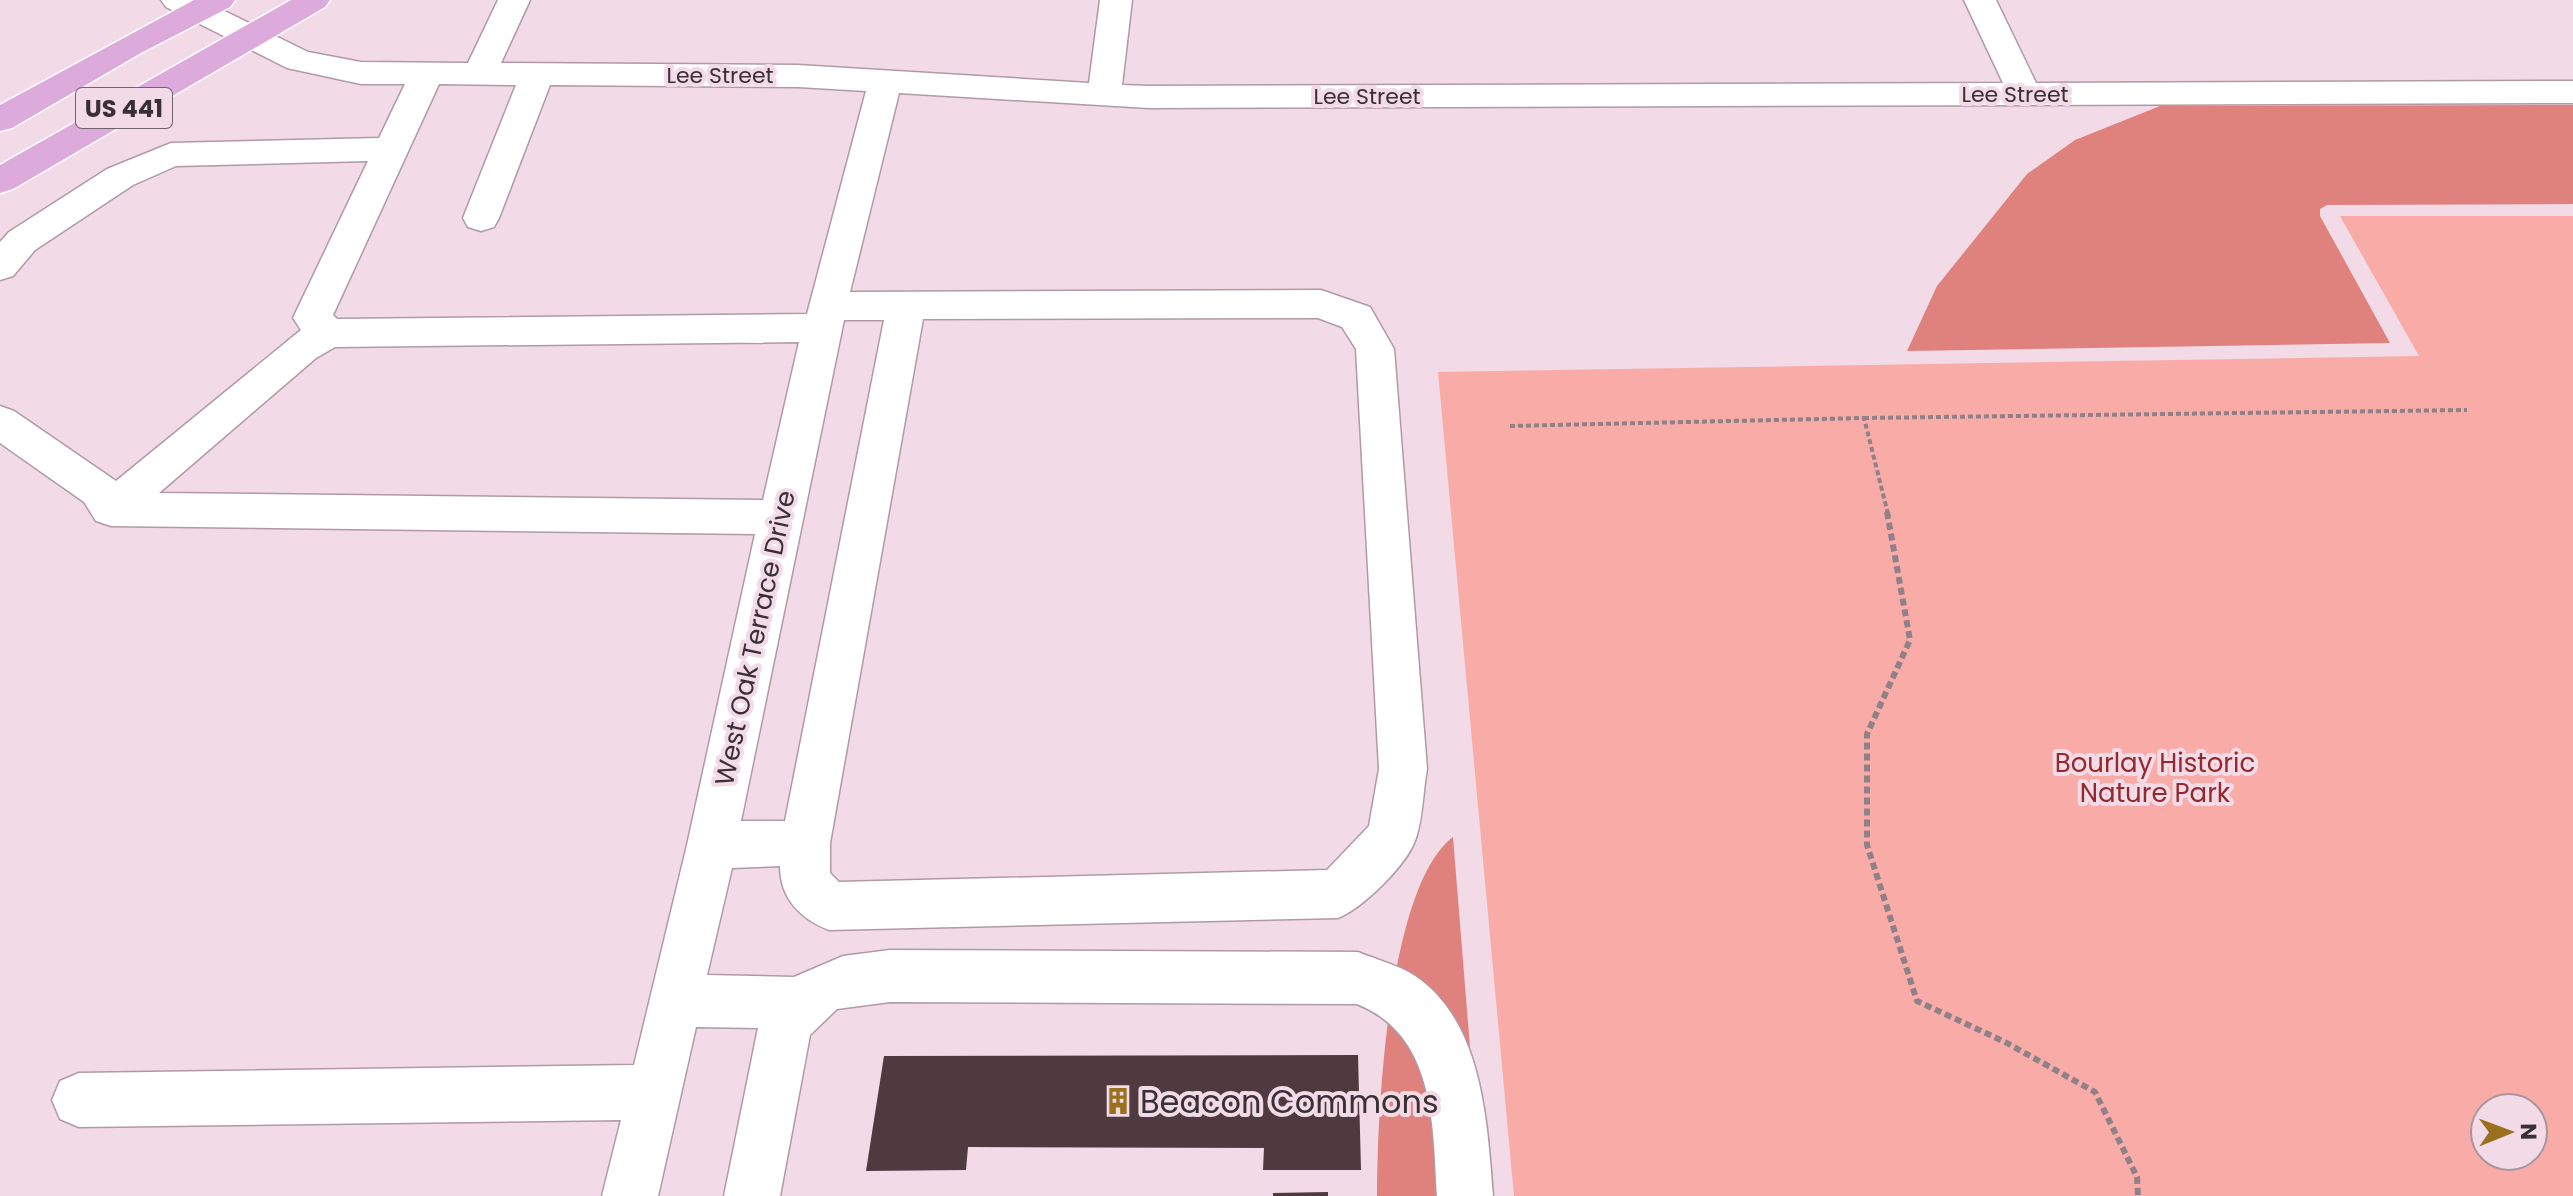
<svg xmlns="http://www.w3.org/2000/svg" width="2573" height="1196" viewBox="0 0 2573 1196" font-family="Poppins,sans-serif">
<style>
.green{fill:#f9aca7;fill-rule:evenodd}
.forest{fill:#df827e}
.building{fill:#4f3a3f}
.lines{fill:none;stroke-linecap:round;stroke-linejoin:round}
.minor-casing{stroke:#b09aa5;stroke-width:3}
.major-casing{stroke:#fff;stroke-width:3}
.path-far1{stroke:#908088;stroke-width:4;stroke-dasharray:5 3;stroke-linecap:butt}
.path{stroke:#908088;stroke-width:6;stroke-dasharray:7 4;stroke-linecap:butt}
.minor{fill:#fff;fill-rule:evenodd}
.major{fill:#ddabdb;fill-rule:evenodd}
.labels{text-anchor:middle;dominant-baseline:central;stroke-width:8;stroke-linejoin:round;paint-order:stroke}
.far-street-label{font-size:22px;fill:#393035;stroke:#f2dae6}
.shield{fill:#f2dae6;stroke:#70636a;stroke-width:2}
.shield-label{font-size:24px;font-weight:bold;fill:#393035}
.street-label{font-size:26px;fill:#393035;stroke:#f2dae6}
.park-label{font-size:26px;fill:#95282c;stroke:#f2dae6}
.near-poi-label{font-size:32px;fill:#393035;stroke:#f2dae6;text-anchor:start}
</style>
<rect width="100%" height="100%" fill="#f2dae6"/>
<path class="green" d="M 2340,216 L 2573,216 L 2573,1196 L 1514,1196 L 1438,372 L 2419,356 ZM 2485,1108 L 2533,1108 L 2533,1156 L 2485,1156 Z"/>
<g class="forest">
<polygon points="2573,105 2573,204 2327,205 2320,209 2320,216 2390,343 1907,351 1937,286 2027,174 2075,140 2160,106"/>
<path d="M 1453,837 L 1482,1196 L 1377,1196 C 1377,1116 1387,887 1453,837 Z"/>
</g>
<g class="building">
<polygon points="1358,1055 1361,1170 1263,1170 1264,1148 968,1147 966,1170 866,1171 884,1056"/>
<polygon points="1328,1192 1328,1196 1273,1196 1273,1193"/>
</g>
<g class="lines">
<g class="minor-casing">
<path id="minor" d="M 161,0 L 202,0 L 308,52 L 361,62 L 468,63 L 498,0 L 530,0 L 501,63 L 798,65 L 1089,83 L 1100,0 L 1132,0 L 1122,85 L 1149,86 L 2003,83 L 1964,0 L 1996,0 L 2036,83 L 2573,81 L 2573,103 L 1149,108 L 899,93 L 850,292 L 1321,290 L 1370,307 L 1394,349 L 1427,769 C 1423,791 1423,817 1416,838 C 1408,864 1363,908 1338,918 L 829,930 C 800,919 780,898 780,866 L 732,868 L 707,975 L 794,977 L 843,956 L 890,950 L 1358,952 C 1377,960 1399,965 1415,976 C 1483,1022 1487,1122 1493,1196 L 1437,1196 C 1433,1124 1435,1035 1357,1004 L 890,1002 L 837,1009 L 810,1035 L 780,1196 L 724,1196 L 758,1028 L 696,1027 L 658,1196 L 602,1196 L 621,1120 L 79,1127 L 60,1119 L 52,1100 L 60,1081 L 79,1073 L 634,1065 L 687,845 L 755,534 L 111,526 L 96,521 L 84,502 L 0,443 L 0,406 L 14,411 L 116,481 L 301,330 L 293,318 L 368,161 L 176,166 L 133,185 L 35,250 L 13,276 L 0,280 L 0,242 L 9,232 L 107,169 L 171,143 L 379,138 L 405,84 L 361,84 L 287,68 L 166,7 ZM 439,84 L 516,85 L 463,218 L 468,227 L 481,231 L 494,227 L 499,218 L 550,85 L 798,87 L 866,91 L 807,314 L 337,319 L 333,315 ZM 1318,318 L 1342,327 L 1356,349 L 1379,769 L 1369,826 L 1327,870 L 839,882 L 830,873 L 830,843 L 923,319 ZM 844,320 L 884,320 L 785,821 L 741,821 ZM 799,342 L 763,500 L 159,493 L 316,358 L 335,347 Z"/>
</g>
<g class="major-casing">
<g id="major">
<polygon points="194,0 235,0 230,7 141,53 12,128 0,131 0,105"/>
<polygon points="291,0 330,0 325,7 13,189 0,193 0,165"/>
</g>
</g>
<g class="path-far1">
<polyline points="1864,418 2467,410"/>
<polyline points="1510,426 1864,418 1888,514"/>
</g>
<polyline class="path" points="1887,512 1910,640 1867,734 1867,845 1917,1001 2005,1042 2095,1092 2137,1177 2138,1196"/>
<use href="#minor" class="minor"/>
<use href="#major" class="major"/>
</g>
<defs>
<g id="building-bare" transform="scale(2.16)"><path d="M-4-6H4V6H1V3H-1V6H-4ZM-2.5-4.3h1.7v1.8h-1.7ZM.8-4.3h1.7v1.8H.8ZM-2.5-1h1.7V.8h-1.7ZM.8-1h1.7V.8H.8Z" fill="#9a6f1d" stroke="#f2dae6" stroke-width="2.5" paint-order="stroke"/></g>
</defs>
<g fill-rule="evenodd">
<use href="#building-bare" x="1118" y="1101"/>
</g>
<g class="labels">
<g class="far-street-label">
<text x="720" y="75">Lee Street</text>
<text x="2015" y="94">Lee Street</text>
<text x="1367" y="96">Lee Street</text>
</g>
<rect class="shield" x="76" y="88" width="96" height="40" rx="6"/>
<g class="shield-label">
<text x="124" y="108">US 441</text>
</g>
<g class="street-label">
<text transform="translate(755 638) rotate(-78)">West Oak Terrace Drive</text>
</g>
<g class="park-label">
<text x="2155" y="763">Bourlay Historic<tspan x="2155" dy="30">Nature Park</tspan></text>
</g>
<g class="near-poi-label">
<text x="1140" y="1101">Beacon Commons</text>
</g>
</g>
<g transform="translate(2509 1132) rotate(89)"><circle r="38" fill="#f2dae6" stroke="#a8969f" stroke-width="2"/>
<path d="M0-6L14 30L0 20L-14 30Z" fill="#9a6f1d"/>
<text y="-12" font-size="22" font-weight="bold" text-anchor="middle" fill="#393035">N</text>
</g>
</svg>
